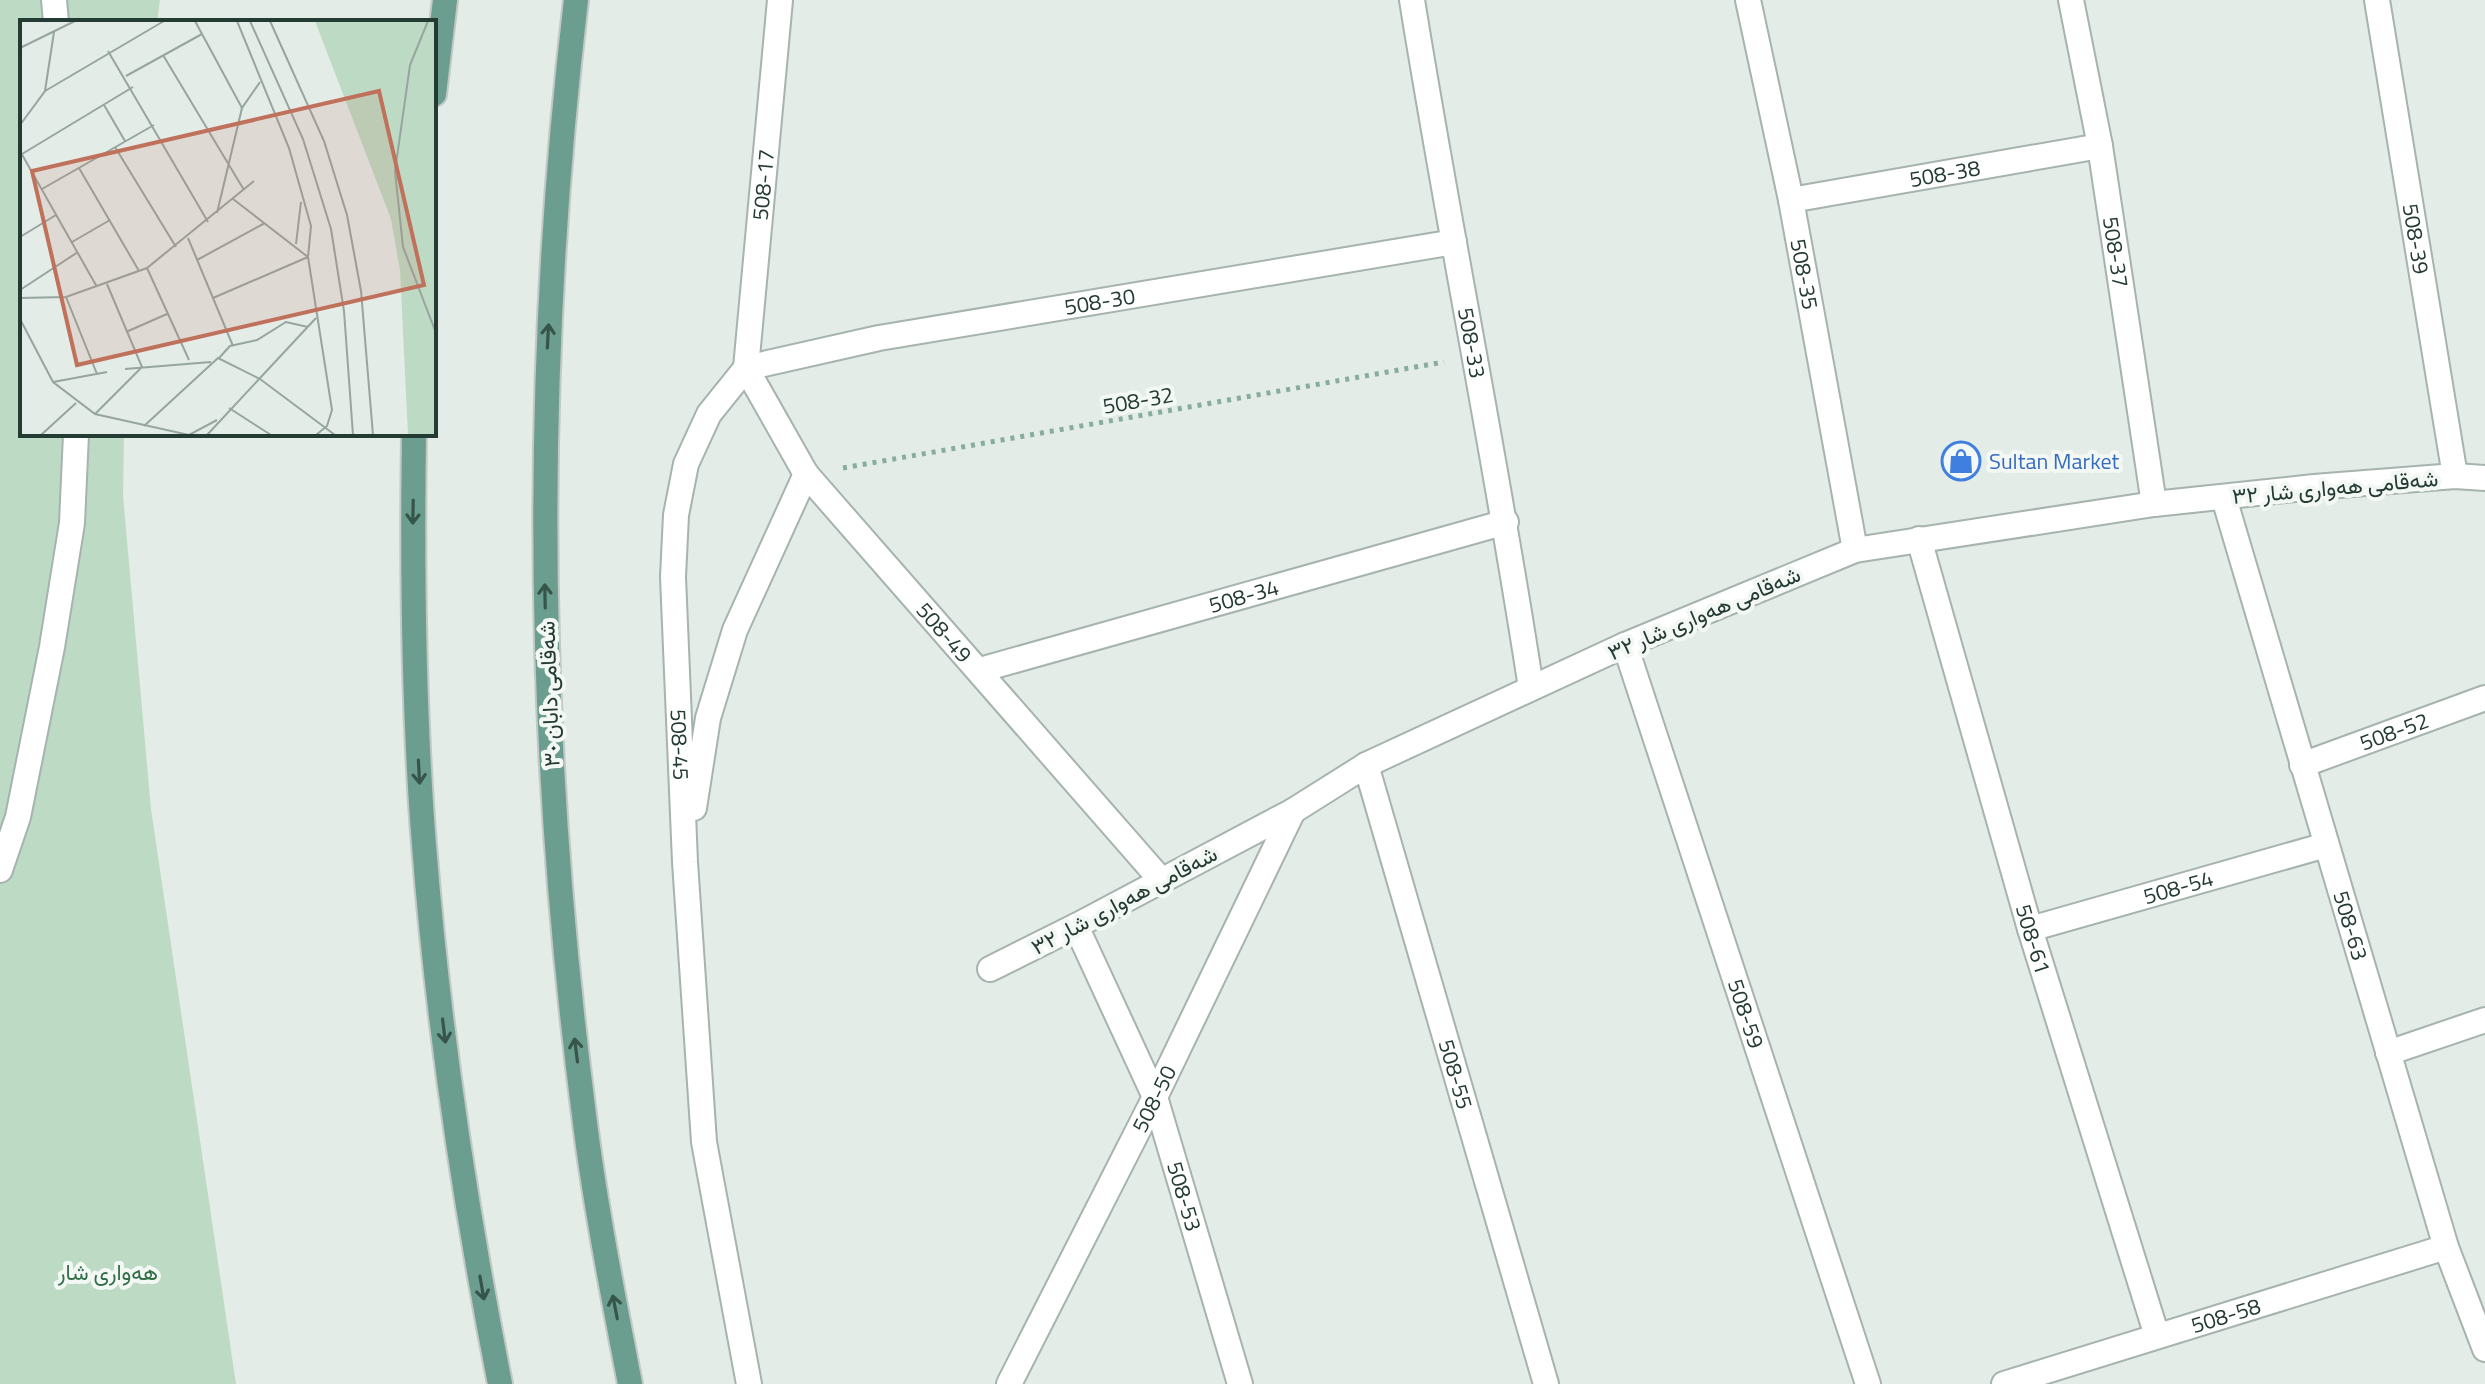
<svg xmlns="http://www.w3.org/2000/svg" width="2485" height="1384" viewBox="0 0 2485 1384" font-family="'Titillium Web',Vazirmatn,sans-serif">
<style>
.green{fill:#bddbc4}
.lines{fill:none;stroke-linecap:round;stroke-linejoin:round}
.minor-casing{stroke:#a6b3ae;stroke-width:28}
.tertiary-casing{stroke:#a6b3ae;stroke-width:28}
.primary-casing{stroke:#c2c8c6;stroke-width:28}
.path{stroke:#86ad9e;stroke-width:5;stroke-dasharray:4 6;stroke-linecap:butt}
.minor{stroke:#fff;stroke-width:24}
.tertiary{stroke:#fff;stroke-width:24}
.primary{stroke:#6b9e8e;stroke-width:24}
.oneway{stroke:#36544a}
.labels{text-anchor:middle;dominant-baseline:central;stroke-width:8;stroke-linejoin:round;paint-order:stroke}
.street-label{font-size:22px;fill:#243b34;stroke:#f3f8f5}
.shop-label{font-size:22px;fill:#366cbe;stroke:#f3f8f5;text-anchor:start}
.park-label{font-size:22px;fill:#316f46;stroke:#f3f8f5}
.inset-road{fill:none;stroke:#97a59f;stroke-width:2}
.view{fill:#c0715c;fill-opacity:0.15;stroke:#c0715c;stroke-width:4}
.inset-edge{fill:none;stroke:#243b34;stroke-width:4}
</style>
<rect width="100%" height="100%" fill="#e3ece7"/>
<polygon class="green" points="0,0 160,0 157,22 22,22 22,434 124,434 123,496 151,809 236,1384 0,1384"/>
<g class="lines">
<g class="minor-casing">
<g id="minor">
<polyline points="54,0 56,22"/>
<path id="s1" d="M 1412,0 C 1449,230 1496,458 1531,688"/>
<path id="s2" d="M 1748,0 L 1791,200 L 1855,550"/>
<path id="s3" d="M 2071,0 L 2100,146 L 2154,504"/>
<path id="s4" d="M 2377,0 L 2455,476"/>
<path id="s5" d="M 1791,200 L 2100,146"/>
<path id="s6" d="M 746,368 L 709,414 L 686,464 L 676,515 L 673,577 L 685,862 L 704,1142 L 749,1384"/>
<path id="s7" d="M 746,368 L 879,338 L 1454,242"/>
<path id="s8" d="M 746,368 L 806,474 L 1162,881"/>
<path id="s9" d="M 746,368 L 780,0"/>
<path id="s10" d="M 2224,498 L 2446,1247 L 2485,1349"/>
<path id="s11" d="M 1919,539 L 2030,929 L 2157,1336"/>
<path id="s12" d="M 1625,645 L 1868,1384"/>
<path id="s13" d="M 980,670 L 1506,522"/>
<path id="s14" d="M 1366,765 L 1546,1384"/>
<path id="s15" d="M 2302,765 L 2485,698"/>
<polyline points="694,808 708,718 735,630 806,474"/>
<polyline points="0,870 18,817 52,647 72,523 76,434"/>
<path id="s16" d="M 1076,926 L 1155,1097 L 1240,1384"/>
<path id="s17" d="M 2030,929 L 2326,845"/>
<polyline points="2388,1053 2485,1020"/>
<path id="s18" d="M 1009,1384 L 1155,1097 L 1293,811"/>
<path id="s19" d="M 2004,1384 L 2446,1247"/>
</g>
</g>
<g class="tertiary-casing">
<polyline id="tertiary" points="990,969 1076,926 1293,811 1366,765 1625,645 1855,550 2154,504 2314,487 2455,476 2485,478"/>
</g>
<g class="primary-casing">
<g id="primary">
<path d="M 576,0 C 532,372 536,744 584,1115 C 595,1205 613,1295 630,1384"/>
<polyline points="434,94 445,0"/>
<path d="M 414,434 C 412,571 413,708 424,845 C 438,1026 465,1206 500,1384"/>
</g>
</g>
<polyline class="path" points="843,468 1444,362"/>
<use href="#minor" class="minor"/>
<use href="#tertiary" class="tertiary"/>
<use href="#primary" class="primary"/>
</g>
<defs><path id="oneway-shaft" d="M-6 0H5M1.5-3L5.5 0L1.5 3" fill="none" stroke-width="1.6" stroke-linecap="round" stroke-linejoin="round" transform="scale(2)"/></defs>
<g class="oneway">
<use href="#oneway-shaft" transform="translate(548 336) rotate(-87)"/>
<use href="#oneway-shaft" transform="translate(413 512) rotate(91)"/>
<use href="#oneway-shaft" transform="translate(545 596) rotate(-91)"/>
<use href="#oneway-shaft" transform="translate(419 772) rotate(87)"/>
<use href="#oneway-shaft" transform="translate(444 1031) rotate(83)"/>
<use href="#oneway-shaft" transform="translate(576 1050) rotate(-97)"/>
<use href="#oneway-shaft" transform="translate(482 1288) rotate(80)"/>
<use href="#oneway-shaft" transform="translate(615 1307) rotate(-101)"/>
</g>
<defs>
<g id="shop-ring" transform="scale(2)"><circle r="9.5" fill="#f3f8f5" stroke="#3f7fe0" stroke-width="1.5"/><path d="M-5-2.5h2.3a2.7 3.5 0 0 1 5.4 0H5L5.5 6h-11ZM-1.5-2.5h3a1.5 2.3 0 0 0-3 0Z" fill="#3f7fe0"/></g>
</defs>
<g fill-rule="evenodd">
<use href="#shop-ring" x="1961" y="461"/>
</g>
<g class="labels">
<g class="street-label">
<text stroke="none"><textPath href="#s5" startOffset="156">508-38</textPath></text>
<text stroke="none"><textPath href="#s9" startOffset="184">508-17</textPath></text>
<text stroke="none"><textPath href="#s4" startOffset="242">508-39</textPath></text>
<text stroke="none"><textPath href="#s3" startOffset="256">508-37</textPath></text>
<text stroke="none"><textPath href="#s2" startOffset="280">508-35</textPath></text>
<text stroke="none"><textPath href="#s7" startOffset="360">508-30</textPath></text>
<text stroke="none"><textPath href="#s1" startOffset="348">508-33</textPath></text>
<text transform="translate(1138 400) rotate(-10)">508-32</text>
<text transform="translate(2335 487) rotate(-5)">شەقامی هەواری شار ٣٢</text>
<text stroke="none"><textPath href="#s13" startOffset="274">508-34</textPath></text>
<text transform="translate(1704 613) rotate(-23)">شەقامی هەواری شار ٣٢</text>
<text stroke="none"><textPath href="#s8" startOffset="332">508-49</textPath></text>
<text transform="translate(549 694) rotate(-92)">شەقامی دابان ٣٠</text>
<text stroke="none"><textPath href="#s15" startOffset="98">508-52</textPath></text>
<text stroke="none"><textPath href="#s6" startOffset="396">508-45</textPath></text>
<text stroke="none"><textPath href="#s17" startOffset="154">508-54</textPath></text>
<text transform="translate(1124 900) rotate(-28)">شەقامی هەواری شار ٣٢</text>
<text stroke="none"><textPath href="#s10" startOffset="446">508-63</textPath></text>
<text stroke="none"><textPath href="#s11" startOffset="416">508-61</textPath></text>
<text stroke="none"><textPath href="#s12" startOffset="388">508-59</textPath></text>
<text stroke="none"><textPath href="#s14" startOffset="322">508-55</textPath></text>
<text stroke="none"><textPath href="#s18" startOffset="320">508-50</textPath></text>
<text stroke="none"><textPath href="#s16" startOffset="292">508-53</textPath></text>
<text stroke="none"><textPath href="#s19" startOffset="232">508-58</textPath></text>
</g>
<g class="shop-label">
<text x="1989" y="461">Sultan Market</text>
</g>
<g class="park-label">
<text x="108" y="1272">هەواری شار</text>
</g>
</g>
<g transform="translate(20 20)">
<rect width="416" height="416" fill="#e3ece7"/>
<path d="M 295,1 L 416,1 L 416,415 L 388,415 L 380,250 L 371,199 Z" fill="#bddbc4"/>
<path class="inset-road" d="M 175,1 L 222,88M 217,1 L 269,128 L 291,206 L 288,237 L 312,390 L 307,406 L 296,415M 230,1 L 283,119 L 311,209 L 324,291 L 333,415M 250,1 L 304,121 L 327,195 L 341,271 L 353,415M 408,1 L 390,45 L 375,151 L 383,227 L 416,313M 0,28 L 55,1M 88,31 L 188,202M 143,35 L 224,170M 106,56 L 182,14M 25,71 L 144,1M 84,85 L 105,121M 0,105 L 25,71 L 34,12M 95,127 L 156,227M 0,131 L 77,267M 2,134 L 113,67M 59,148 L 119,251M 22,169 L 134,105M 213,179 L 288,237M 197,193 L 222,88 L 240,62M 0,217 L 36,195M 168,218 L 213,326M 52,222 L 90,200M 276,224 L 281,182M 177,240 L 245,203M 127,248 L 169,340M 0,270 L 58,232M 46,277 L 77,354M 0,278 L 46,277 L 127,248 L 234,161M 193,278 L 288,237M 0,299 L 33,362 L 75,394 L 169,415 L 197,400M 106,312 L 147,294M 199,338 L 210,326 L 237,320 L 266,302 L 288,307M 105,349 L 191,342M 33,362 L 87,352M 209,388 L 251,415M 75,394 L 122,347 L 87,264M 124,406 L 198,338 L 240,359 L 315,415M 21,415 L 56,383M 187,415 L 296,298"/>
<path class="view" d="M 359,71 L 404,265 L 57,345 L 12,151 Z"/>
<rect width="416" height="416" class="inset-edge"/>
</g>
</svg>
